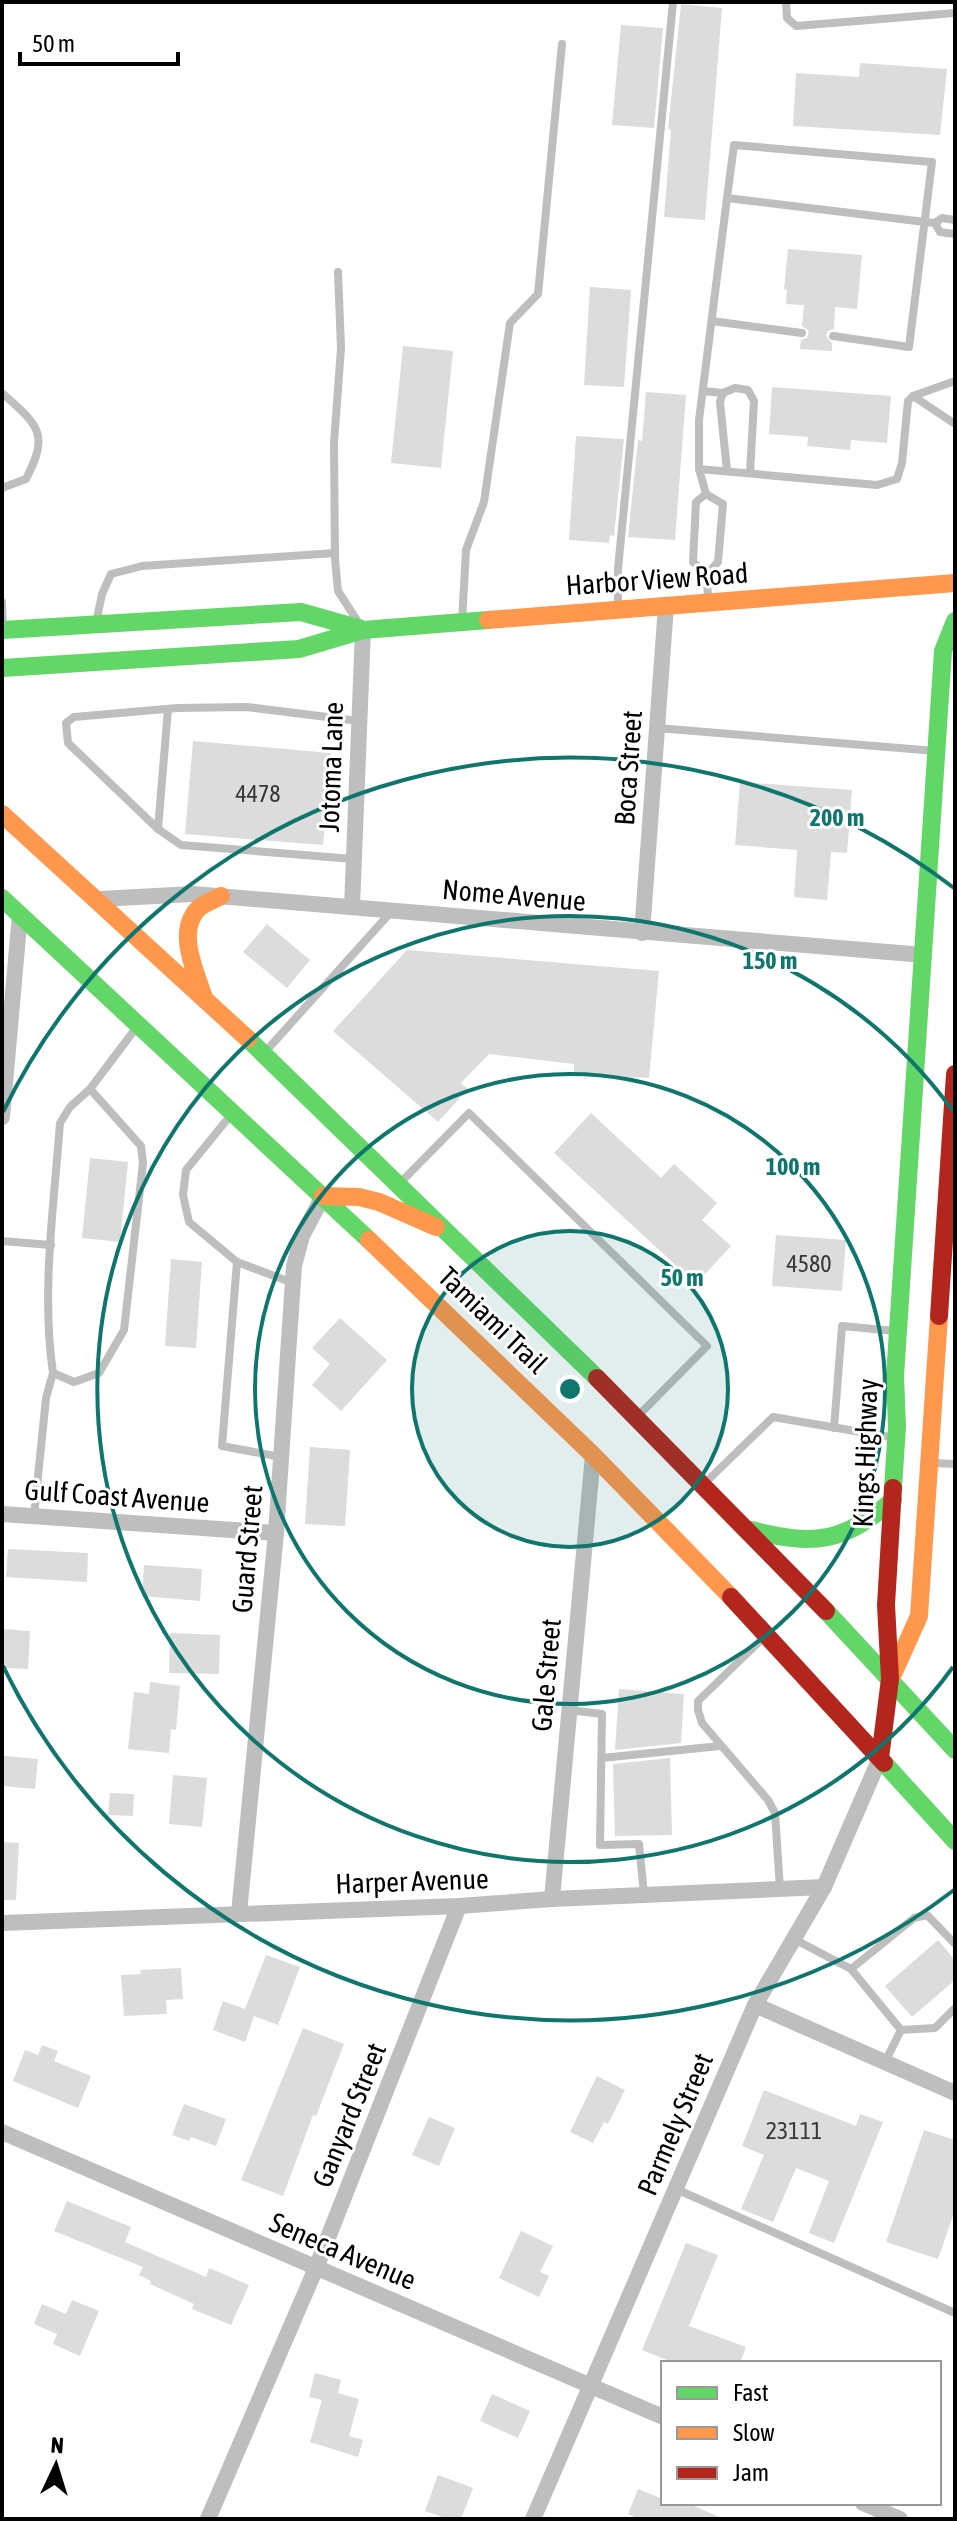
<svg xmlns="http://www.w3.org/2000/svg" width="957" height="2521" viewBox="0 0 957 2521" font-family="'Asap Condensed',sans-serif">
<style>
.building{fill:#dcdcdc}
.lines{fill:none;stroke-linecap:round;stroke-linejoin:round}
.lane{stroke:#bebebe;stroke-width:8}
.street{stroke:#bebebe;stroke-width:16}
.fast{stroke:#63d668;stroke-width:18}
.slow{stroke:#ff974d;stroke-width:18}
.jam{stroke:#b3261e;stroke-width:18}
.ring{fill:none;stroke:#0f766e;stroke-width:4}
.labels{text-anchor:middle;dominant-baseline:central;stroke-width:6;stroke-linejoin:round;paint-order:stroke}
.number-label{font-size:24px;fill:#373737}
.street-label{font-size:28px;fill:#000;stroke:#fff}
.centre{fill:#0f766e;stroke:#fff;stroke-width:4}
.ring-label{font-size:24px;text-anchor:middle;font-weight:bold;fill:#0f766e;stroke:#fff;stroke-width:6;stroke-linejoin:round;paint-order:stroke}
</style>
<rect width="100%" height="100%" fill="#fff"/>
<g class="building">
<polygon points="681,4 722,8 705,220 664,217 671,130 668,129"/>
<polygon points="621,25 663,28 654,128 612,125"/>
<polygon points="860,63 947,69 940,135 793,126 796,73 859,77"/>
<polygon points="788,249 862,255 857,309 835,307 834,329 828,331 826,336 832,343 832,351 800,349 801,340 807,338 809,331 802,326 804,305 786,304 787,290 784,289"/>
<polygon points="590,287 631,290 624,387 584,385"/>
<polygon points="403,346 453,351 441,468 391,463"/>
<polygon points="772,387 891,396 887,443 851,440 850,450 807,446 808,437 769,434"/>
<polygon points="646,392 686,395 675,540 628,537 638,440 642,441"/>
<polygon points="576,436 624,439 614,536 610,535 609,543 569,540"/>
<polygon points="193,741 331,753 323,845 185,834"/>
<polygon points="740,782 852,790 847,853 831,852 827,900 794,897 797,850 735,845"/>
<polygon points="267,924 310,960 287,988 243,952"/>
<polygon points="407,950 659,971 649,1078 574,1075 574,1064 489,1054 461,1083 468,1089 438,1122 333,1031"/>
<polygon points="591,1113 661,1178 674,1164 717,1203 702,1220 731,1246 696,1284 554,1153"/>
<polygon points="90,1158 128,1162 120,1242 82,1238"/>
<polygon points="776,1235 846,1240 842,1291 772,1286"/>
<polygon points="171,1259 202,1262 196,1348 165,1346"/>
<polygon points="340,1318 387,1360 341,1411 312,1385 330,1364 312,1348"/>
<polygon points="310,1447 350,1450 345,1526 305,1524"/>
<polygon points="8,1549 88,1553 87,1582 6,1577"/>
<polygon points="144,1565 202,1569 200,1601 142,1596"/>
<polygon points="2,1629 30,1631 28,1669 2,1668"/>
<polygon points="170,1633 220,1635 219,1674 169,1673"/>
<polygon points="150,1682 180,1686 176,1730 171,1729 169,1753 128,1749 134,1692 149,1694"/>
<polygon points="619,1689 684,1694 681,1743 615,1750"/>
<polygon points="4,1756 38,1759 35,1789 2,1786"/>
<polygon points="670,1758 672,1835 615,1836 613,1764"/>
<polygon points="173,1775 207,1778 202,1827 169,1824"/>
<polygon points="110,1793 134,1794 133,1816 108,1815"/>
<polygon points="2,1842 19,1843 16,1900 2,1900"/>
<polygon points="938,1940 955,1960 955,1980 912,2017 885,1986"/>
<polygon points="266,1955 300,1967 278,2025 254,2016 245,2042 213,2030 223,2001 245,2009"/>
<polygon points="181,1968 183,1999 166,2000 167,2014 124,2016 121,1975 141,1974 140,1970"/>
<polygon points="303,2028 344,2044 316,2116 313,2115 283,2196 241,2180"/>
<polygon points="42,2045 58,2051 54,2061 91,2076 78,2108 13,2081 25,2050 38,2055"/>
<polygon points="597,2076 625,2090 608,2124 604,2122 593,2143 570,2132"/>
<polygon points="764,2090 856,2126 860,2114 883,2122 834,2243 809,2233 829,2181 796,2168 773,2222 741,2209 764,2155 742,2146"/>
<polygon points="184,2104 226,2119 216,2146 191,2137 189,2141 172,2135"/>
<polygon points="429,2117 455,2128 439,2166 412,2155"/>
<polygon points="924,2130 955,2140 955,2210 938,2259 886,2242"/>
<polygon points="67,2201 131,2227 125,2242 206,2277 209,2268 249,2285 231,2325 192,2309 194,2304 150,2284 151,2281 139,2275 143,2267 54,2231"/>
<polygon points="521,2231 553,2246 540,2272 549,2276 539,2297 499,2278"/>
<polygon points="686,2243 718,2255 689,2326 746,2347 740,2363 674,2363 642,2350"/>
<polygon points="72,2300 99,2311 80,2356 53,2344 57,2334 34,2324 42,2304 66,2314"/>
<polygon points="315,2373 341,2380 338,2393 359,2399 349,2436 363,2440 358,2457 310,2442 322,2400 309,2397"/>
<polygon points="492,2394 530,2411 518,2438 480,2421"/>
<polygon points="438,2475 473,2488 461,2519 448,2519 425,2511"/>
<polygon points="638,2489 663,2499 663,2503 687,2503 724,2519 639,2519 628,2514"/>
</g>
<g class="lines">
<g class="lane">
<polyline points="786,2 787,18 796,26 955,13"/>
<polyline points="727,198 734,145 932,162 909,347 833,336"/>
<polyline points="935,223 940,232 955,234"/>
<polyline points="338,272 341,348 334,443 335,559 338,591 360,625"/>
<polyline points="712,321 802,333"/>
<polyline points="703,391 723,393 735,388 748,390 754,401 750,473"/>
<path d="M 2,393 C 38,425 50,433 26,479 L 2,488"/>
<polyline points="723,393 720,402 727,471"/>
<polyline points="913,396 955,424"/>
<polyline points="699,469 877,485 897,479 902,463 908,401 913,396 955,381"/>
<polyline points="706,494 696,502 693,562 707,574"/>
<polyline points="2,602 3,630"/>
<polyline points="708,602 707,574 718,562 723,504 706,494 699,469 699,420 727,198 925,222 935,223 942,218 955,220"/>
<polyline points="618,607 618,569 673,2"/>
<polyline points="462,621 466,550 484,502 510,323 538,294 562,44"/>
<polyline points="96,623 102,594 111,574 142,566 335,553"/>
<polyline points="657,728 936,751"/>
<polyline points="158,829 168,709"/>
<polyline points="353,859 181,845 158,829 68,743 66,723 74,717 177,708 247,707 359,721"/>
<polyline points="266,1051 391,912"/>
<path d="M 90,1089 L 141,1146 L 143,1163 L 124,1330 L 99,1373 L 74,1382 L 53,1373 C 41,1292 54,1205 60,1123 L 70,1107 L 90,1089 L 136,1028"/>
<polyline points="230,1116 186,1170 183,1195 189,1222 237,1262 293,1283"/>
<polyline points="403,1180 469,1113 707,1346 638,1416"/>
<polyline points="2,1241 51,1245"/>
<polyline points="237,1262 222,1446 281,1457"/>
<polyline points="834,1428 842,1326 895,1331"/>
<polyline points="932,1463 955,1464"/>
<polyline points="705,1483 773,1417 896,1438"/>
<polyline points="34,1516 46,1398 53,1373"/>
<polyline points="764,1637 698,1701 698,1710 702,1723 768,1800 775,1813 780,1889"/>
<polyline points="569,1710 602,1714 600,1845 639,1844 644,1894"/>
<polyline points="602,1758 720,1746"/>
<polyline points="794,1939 851,1969 914,1918 927,1915 955,1944"/>
<polyline points="851,1969 901,2030"/>
<polyline points="885,2062 901,2030 935,2028 955,2008"/>
<polyline points="676,2189 955,2313"/>
</g>
<g class="street">
<polyline points="100,899 193,894 924,955"/>
<polyline points="352,907 363,630"/>
<polyline points="642,933 666,606"/>
<polyline points="2,1117 20,914"/>
<polyline points="2,1514 276,1533"/>
<polyline points="552,1899 593,1455"/>
<polyline points="239,1913 276,1533 294,1266 302,1236 323,1196"/>
<polyline points="2,1923 459,1906 552,1899 824,1887"/>
<polyline points="755,2005 955,2093"/>
<polyline points="2,2132 663,2417"/>
<polyline points="863,2503 900,2519"/>
<polyline points="208,2519 316,2268 459,1906"/>
<polyline points="533,2519 755,2005 824,1887 880,1758"/>
</g>
<g class="fast">
<polyline points="2,630 301,612 361,629"/>
<polyline points="2,668 299,649 363,630 488,620"/>
<polyline points="2,898 369,1240"/>
<polyline points="248,1039 597,1378"/>
<polyline points="893,1488 897,1426 895,1376 943,651 955,621"/>
<path d="M 751,1530 C 814,1546 843,1543 893,1500"/>
<polyline points="826,1611 955,1750"/>
<polyline points="884,1763 955,1841"/>
</g>
<g class="slow">
<polyline points="488,620 955,583"/>
<polyline points="2,814 248,1039"/>
<path d="M 204,998 C 196,972 175,931 199,908 C 205,903 214,900 221,896"/>
<polyline points="323,1196 359,1197 379,1202 436,1227"/>
<polyline points="369,1240 593,1455 731,1597"/>
<polyline points="893,1674 919,1616 939,1316"/>
</g>
<g class="jam">
<polyline points="939,1316 955,1074"/>
<polyline points="597,1378 826,1611"/>
<polyline points="731,1597 884,1763"/>
<polyline points="880,1758 890,1679 886,1605 893,1488"/>
</g>
</g>
<circle cx="570" cy="1389" r="158" fill="#0f766e" fill-opacity=".12"/>
<g class="ring">
<circle cx="570" cy="1389" r="158"/>
<circle cx="570" cy="1389" r="315"/>
<path d="M953 1667A473 473 0 1 1 953 1111"/>
<path d="M954 1890A631 631 0 0 1 3 1666M3 1112A631 631 0 0 1 954 888"/>
</g>
<g class="labels">
<g class="number-label">
<text x="258" y="793">4478</text>
<text x="809" y="1263">4580</text>
<text x="794" y="2130">23111</text>
</g>
<g class="street-label">
<text transform="translate(657 579) rotate(-4)">Harbor View Road</text>
<text transform="translate(331 767) rotate(-88)">Jotoma Lane</text>
<text transform="translate(628 768) rotate(-86)">Boca Street</text>
<text transform="translate(514 895) rotate(5)">Nome Avenue</text>
<text transform="translate(493 1320) rotate(44)">Tamiami Trail</text>
<text transform="translate(865 1453) rotate(-88)">Kings Highway</text>
<text transform="translate(117 1496) rotate(4)">Gulf Coast Avenue</text>
<text transform="translate(247 1549) rotate(-85)">Guard Street</text>
<text transform="translate(546 1675) rotate(-85)">Gale Street</text>
<text transform="translate(412 1881) rotate(-2)">Harper Avenue</text>
<text transform="translate(349 2115) rotate(-68)">Ganyard Street</text>
<text transform="translate(675 2124) rotate(-67)">Parmely Street</text>
<text transform="translate(343 2251) rotate(23)">Seneca Avenue</text>
</g>
</g>
<circle cx="570" cy="1389" r="12" class="centre"/>
<g class="ring-label">
<text x="837" y="826">200 m</text>
<text x="770" y="969">150 m</text>
<text x="793" y="1175">100 m</text>
<text x="682" y="1286">50 m</text>
</g>
<rect width="957" height="2521" fill="none" stroke="#000000" stroke-width="8"/>
<rect x="661" y="2361" width="280" height="144" fill="#ffffff" stroke="#999999" stroke-width="2"/>
<rect x="677" y="2387" width="40" height="12" fill="#63d668" stroke="#999999" stroke-width="2"/>
<text x="733" y="2401" font-size="24" fill="#000000">Fast</text>
<rect x="677" y="2427" width="40" height="12" fill="#ff974d" stroke="#999999" stroke-width="2"/>
<text x="733" y="2441" font-size="24" fill="#000000">Slow</text>
<rect x="677" y="2467" width="40" height="12" fill="#b3261e" stroke="#999999" stroke-width="2"/>
<text x="733" y="2481" font-size="24" fill="#000000">Jam</text>
<g transform="translate(56 2465) rotate(4)" stroke="#ffffff" stroke-width="6" paint-order="stroke">
<path d="M0-6L14 30L0 20L-14 30Z" fill="#000000"/>
<text y="-12" font-size="22" font-weight="bold" text-anchor="middle" fill="#000000">N</text>
</g>
<path d="M20 52v12h158v-12" fill="none" stroke="#000000" stroke-width="4"/>
<text x="32" y="52" font-size="24" fill="#000000" stroke="#ffffff" stroke-width="6" paint-order="stroke">50 m</text>
</svg>
